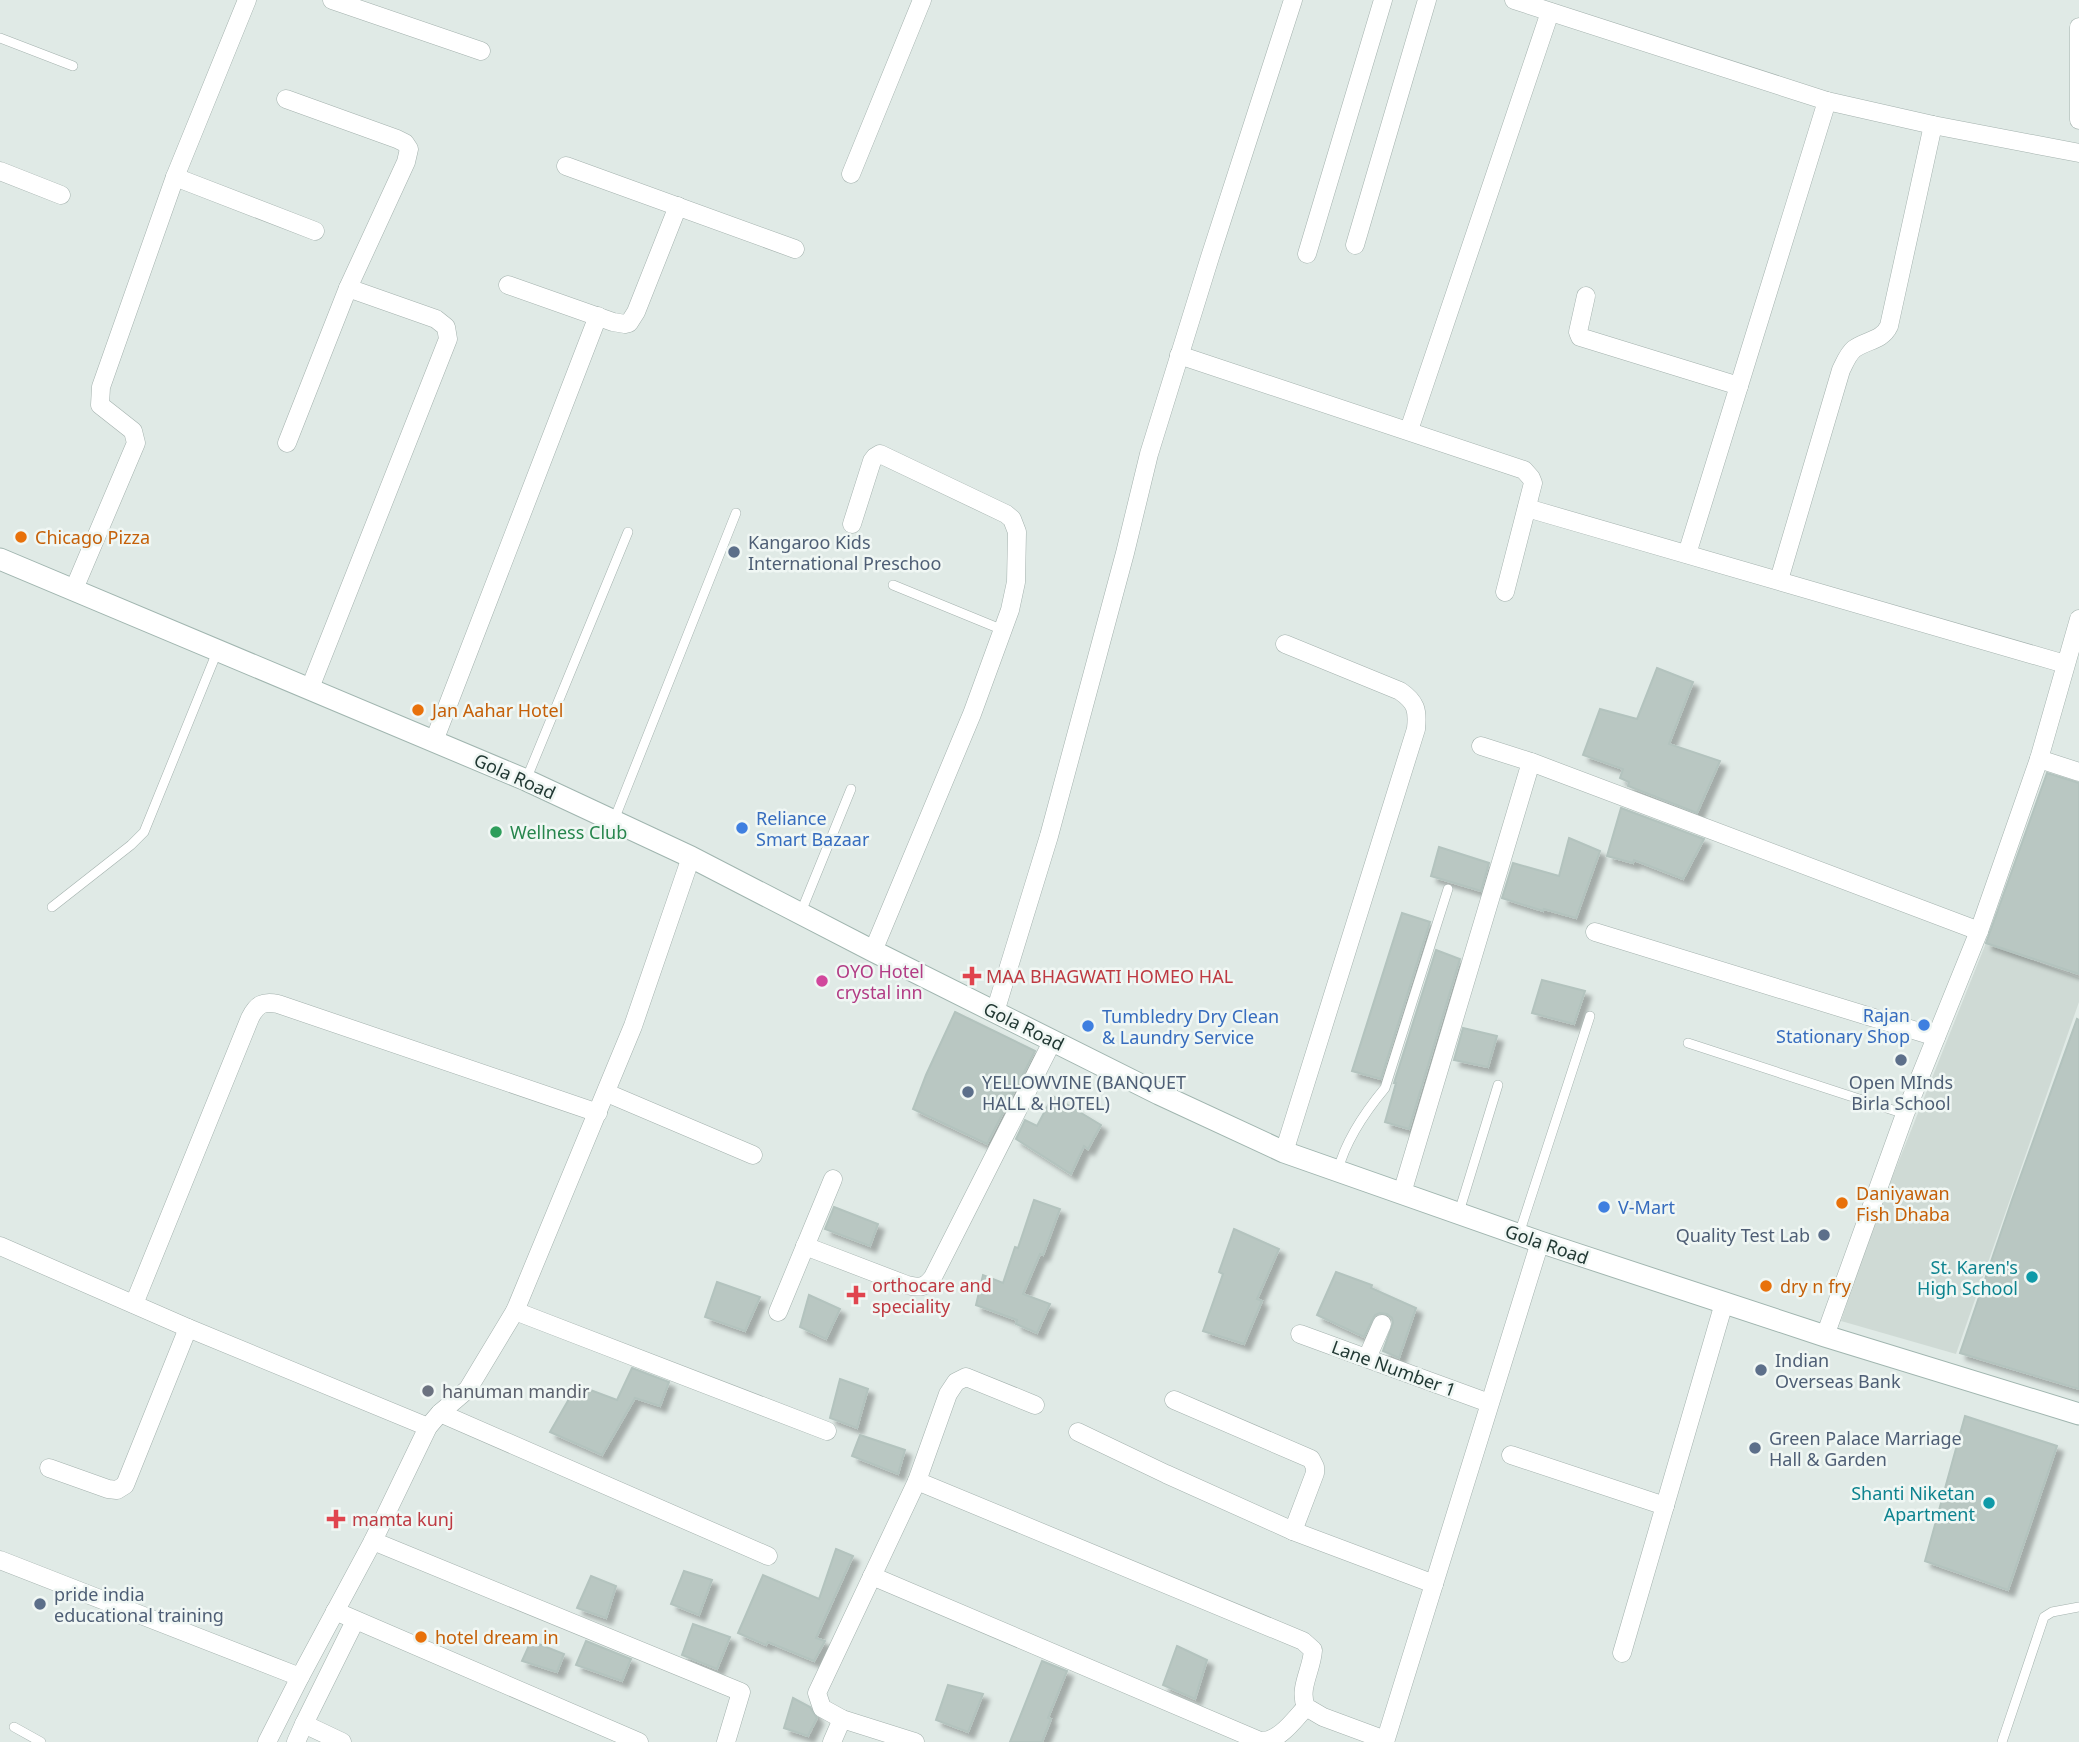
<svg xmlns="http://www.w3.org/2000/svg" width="2079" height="1742" viewBox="0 0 2079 1742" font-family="'Noto Sans',sans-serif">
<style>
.built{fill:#cfdad5}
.building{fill:#b9c7c2;stroke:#b3c3be;stroke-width:2;filter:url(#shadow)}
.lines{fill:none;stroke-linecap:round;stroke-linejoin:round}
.lane-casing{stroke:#a3b1ad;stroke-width:10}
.street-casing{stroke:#a3b1ad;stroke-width:19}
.secondary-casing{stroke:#a0b5af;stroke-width:23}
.lane{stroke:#fff;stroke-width:9}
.street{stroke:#fff;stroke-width:18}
.secondary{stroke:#fff;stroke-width:21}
.food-dot{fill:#e8710a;stroke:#f0f7f4;stroke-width:2.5}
.service-dot{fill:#5c6f8a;stroke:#f0f7f4;stroke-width:2.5}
.shop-dot{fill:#3f7fe0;stroke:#f0f7f4;stroke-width:2.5}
.leisure-dot{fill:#2e9e5b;stroke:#f0f7f4;stroke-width:2.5}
.health-dot{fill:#e0444e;stroke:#f0f7f4;stroke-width:2.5}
.hotel-dot{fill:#d1479c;stroke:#f0f7f4;stroke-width:2.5}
.culture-dot{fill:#0f9aa8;stroke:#f0f7f4;stroke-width:2.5}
.worship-dot{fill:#6b7280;stroke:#f0f7f4;stroke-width:2.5}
.labels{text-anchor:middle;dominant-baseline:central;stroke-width:5;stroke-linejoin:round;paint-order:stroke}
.food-label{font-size:18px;fill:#c56008;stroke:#f0f7f4;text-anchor:start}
.service-label{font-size:18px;fill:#4e5e75;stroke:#f0f7f4;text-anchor:start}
.street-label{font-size:18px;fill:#223934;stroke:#f0f7f4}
.shop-label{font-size:18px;fill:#366cbe;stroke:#f0f7f4;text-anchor:start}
.leisure-label{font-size:18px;fill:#27864d;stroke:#f0f7f4;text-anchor:start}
.hotel-label{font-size:18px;fill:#b23c85;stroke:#f0f7f4;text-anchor:start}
.health-label{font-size:18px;fill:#be3a42;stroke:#f0f7f4;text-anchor:start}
.culture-label{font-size:18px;fill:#0d838f;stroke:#f0f7f4;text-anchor:end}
.worship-label{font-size:18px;fill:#5b616d;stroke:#f0f7f4;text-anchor:start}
</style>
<defs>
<filter id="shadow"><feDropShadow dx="6" dy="6" stdDeviation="2" flood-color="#0004"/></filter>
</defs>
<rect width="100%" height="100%" fill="#e0eae6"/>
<polygon class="built" points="1986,943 2079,978 2079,1002 1956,1354 1841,1321 1874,1223"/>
<g class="building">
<polygon points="1657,668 1693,682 1669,744 1720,761 1697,813 1628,786 1629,782 1620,778 1623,769 1583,755 1600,709 1637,719"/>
<polygon points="2047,773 2079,783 2079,974 1986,943"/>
<polygon points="1621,808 1704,839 1683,879 1634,860 1633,863 1607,856"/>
<polygon points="1569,838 1600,851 1576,918 1544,909 1543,911 1502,898 1513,863 1559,876"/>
<polygon points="1439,847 1489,863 1481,891 1431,876"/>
<polygon points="1402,913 1430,922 1381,1079 1352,1071"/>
<polygon points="1436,950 1460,959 1409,1129 1385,1122 1396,1083 1394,1083"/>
<polygon points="1542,980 1585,991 1574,1024 1532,1013"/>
<polygon points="955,1012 1035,1051 987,1144 913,1109 926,1075"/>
<polygon points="2077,1019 2079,1020 2079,1389 1960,1353 2012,1200"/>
<polygon points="1463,1028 1497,1036 1488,1067 1454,1060"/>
<polygon points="1053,1096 1101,1125 1088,1149 1084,1146 1071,1174 1016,1139 1025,1120 1037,1126"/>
<polygon points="1034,1200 1060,1209 1043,1255 1040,1254 1023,1294 1050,1304 1037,1333 1016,1324 1017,1320 976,1305 983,1275 1003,1283 1015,1247 1018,1248"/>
<polygon points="834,1207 878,1224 870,1246 825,1229"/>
<polygon points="1234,1229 1279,1249 1257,1299 1262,1301 1244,1344 1203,1331 1223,1274 1219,1272"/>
<polygon points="1336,1272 1372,1285 1371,1288 1416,1308 1399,1358 1383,1351 1393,1323 1392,1318 1387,1314 1380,1313 1375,1315 1364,1337 1317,1315"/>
<polygon points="717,1282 760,1297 745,1331 705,1317"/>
<polygon points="809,1295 840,1309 826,1339 800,1327"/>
<polygon points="632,1368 669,1382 660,1406 635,1398 602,1455 550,1432 577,1385 617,1400"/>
<polygon points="840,1379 868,1389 857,1428 830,1418"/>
<polygon points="1965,1416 2057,1446 2008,1590 1925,1561"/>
<polygon points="860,1435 905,1450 898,1474 852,1456"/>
<polygon points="836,1549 853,1556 816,1638 825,1641 814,1661 768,1642 766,1645 738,1633 763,1575 819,1599"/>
<polygon points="684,1571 712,1580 699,1615 671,1604"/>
<polygon points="591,1576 616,1586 606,1618 577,1608"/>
<polygon points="693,1624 730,1637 717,1669 682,1655"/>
<polygon points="531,1641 564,1654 557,1672 522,1661"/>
<polygon points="586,1641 631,1659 622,1681 576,1665"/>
<polygon points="1177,1646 1207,1660 1195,1699 1163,1685"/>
<polygon points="1042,1661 1067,1671 1048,1718 1051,1719 1042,1742 1010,1742"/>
<polygon points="948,1685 983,1694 968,1732 936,1720"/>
<polygon points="793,1698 810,1707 817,1718 808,1736 784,1728"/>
</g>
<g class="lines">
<g class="lane-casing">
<g id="lane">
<polyline points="0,38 73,66"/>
<polyline points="893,585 1003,630"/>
<polyline points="526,780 628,532"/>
<polyline points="614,820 736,513"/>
<polyline points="52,907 131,845 144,832 217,652"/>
<polyline points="801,912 851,789"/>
<polyline points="1688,1043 1905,1114"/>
<path d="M 1338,1170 C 1346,1140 1365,1112 1385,1088 L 1448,889"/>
<polyline points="1459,1212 1498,1085"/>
<polyline points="1519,1234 1590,1016"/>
<polyline points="14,1727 41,1742"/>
<polyline points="2002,1742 2044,1617 2052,1612 2079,1607"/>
</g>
</g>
<g class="street-casing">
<g id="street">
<polyline points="332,0 481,51"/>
<polyline points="1514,0 1827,101 1933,125 2079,153"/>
<polyline points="2079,27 2079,120"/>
<polyline points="286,99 397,139 405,143 409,149 406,162 348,288 287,443"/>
<polyline points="566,166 795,249"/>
<polyline points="0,171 61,195"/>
<polyline points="851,174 922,0"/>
<polyline points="175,177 315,231"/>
<polyline points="1355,245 1427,0"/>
<polyline points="1307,254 1383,0"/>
<polyline points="508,285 613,322 625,324 629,323 636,312 678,206"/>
<polyline points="1586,296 1578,332 1580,337 1739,386"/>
<polyline points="1179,355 1524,470 1531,478 1533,483 1505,592"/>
<polyline points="1409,430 1550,12"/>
<polyline points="1527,508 2065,664"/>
<polyline points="852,524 872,461 875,457 880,454 1006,514 1012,519 1017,532 1016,582 1010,610 972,714 873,951"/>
<polyline points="1687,554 1827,101"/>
<path d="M 1779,580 L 1841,370 C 1845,362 1848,354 1854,349 C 1866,340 1882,341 1889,326 L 1933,125"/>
<polyline points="74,589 136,443 133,431 100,405 101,387 175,177 247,0"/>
<polyline points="310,688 448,339 446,327 436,319 348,288"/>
<polyline points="434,741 598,316"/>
<polyline points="1481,746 1531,762 1979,931"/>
<polyline points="2039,759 2079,772"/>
<polyline points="1595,932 1936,1037"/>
<polyline points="995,1012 1049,836 1125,553 1149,454 1210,257 1293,0"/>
<polyline points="607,1093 753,1155"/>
<path d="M 1284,1152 L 1416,729 C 1418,710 1416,702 1400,691 L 1285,644"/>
<polyline points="1402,1193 1531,762"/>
<polyline points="0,1246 188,1328 428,1427"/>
<path d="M 805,1246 L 907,1285 C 919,1288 925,1288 933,1277 L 1053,1040"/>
<path d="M 134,1304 L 250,1018 C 257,1004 263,1001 278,1004 L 598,1113"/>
<polyline points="515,1311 827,1431"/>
<polyline points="778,1312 833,1179"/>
<polyline points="1300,1334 1489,1403"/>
<polyline points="1825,1336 1905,1114 1979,931 2039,759 2079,619"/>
<polyline points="1367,1358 1382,1324"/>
<polyline points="1174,1400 1311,1459 1315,1467 1315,1473 1293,1531"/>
<polyline points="440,1413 768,1556"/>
<polyline points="1078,1432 1166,1474 1293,1531 1434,1584"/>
<polyline points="1511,1455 1665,1506"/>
<polyline points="49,1468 108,1489 117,1490 125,1485 188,1328"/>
<path d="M 917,1481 L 1303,1641 L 1313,1650 C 1312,1670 1298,1688 1306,1707 L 1323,1717 L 1385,1740"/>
<polyline points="373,1541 741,1692 726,1742"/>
<polyline points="0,1560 300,1677"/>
<path d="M 872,1576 L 1260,1741 C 1279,1742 1294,1720 1306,1707"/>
<polyline points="335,1611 639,1742"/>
<polyline points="1622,1653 1724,1303"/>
<polyline points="267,1742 300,1677 373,1541 428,1427 440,1413 468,1389 515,1311 633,1026 691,857"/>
<polyline points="296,1742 304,1724"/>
<polyline points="342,1742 304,1724 355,1621"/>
<polyline points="832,1742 842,1719"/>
<polyline points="915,1742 842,1719 822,1708 817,1693 917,1481 948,1394 956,1382 966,1377 1035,1405"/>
<polyline points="1385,1742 1540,1242"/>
</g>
</g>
<g class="secondary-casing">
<polyline id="secondary" points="0,559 526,780 691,857 873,951 1159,1094 1284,1152 1540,1242 1825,1336 2079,1414"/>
</g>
<use href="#lane" class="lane"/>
<use href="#street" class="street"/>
<use href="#secondary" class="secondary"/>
</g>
<g class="food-dot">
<circle cx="21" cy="537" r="7"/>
<circle cx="418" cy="710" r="7"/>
<circle cx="1842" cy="1203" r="7"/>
<circle cx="1766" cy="1286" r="7"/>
<circle cx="421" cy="1637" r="7"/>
</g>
<g class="service-dot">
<circle cx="734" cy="552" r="7"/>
<circle cx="1901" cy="1060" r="7"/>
<circle cx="968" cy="1092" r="7"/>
<circle cx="1824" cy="1235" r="7"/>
<circle cx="1761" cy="1370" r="7"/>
<circle cx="1755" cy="1448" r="7"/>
<circle cx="40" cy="1604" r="7"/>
</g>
<g class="shop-dot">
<circle cx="742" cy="828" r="7"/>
<circle cx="1924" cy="1025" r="7"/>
<circle cx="1088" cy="1026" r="7"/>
<circle cx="1604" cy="1207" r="7"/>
</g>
<circle class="leisure-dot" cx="496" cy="832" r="7"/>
<g class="health-dot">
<path d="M968.5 965.5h7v7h7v7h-7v7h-7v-7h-7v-7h7z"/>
<path d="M852.5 1284.5h7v7h7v7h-7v7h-7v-7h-7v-7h7z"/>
<path d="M332.5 1508.5h7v7h7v7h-7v7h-7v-7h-7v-7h7z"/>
</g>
<circle class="hotel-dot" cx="822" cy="981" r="7"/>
<g class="culture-dot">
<circle cx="2032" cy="1277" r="7"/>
<circle cx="1989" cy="1503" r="7"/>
</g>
<circle class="worship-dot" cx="428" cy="1391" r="7"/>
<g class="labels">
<g class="food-label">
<text x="35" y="537">Chicago Pizza</text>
<text x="432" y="710">Jan Aahar Hotel</text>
<text x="1856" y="1193">Daniyawan<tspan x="1856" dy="21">Fish Dhaba</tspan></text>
<text x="1780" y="1286">dry n fry</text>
<text x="435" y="1637">hotel dream in</text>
</g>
<g class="service-label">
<text x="748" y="542">Kangaroo Kids<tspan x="748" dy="21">International Preschoo</tspan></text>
<text x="982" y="1082">YELLOWVINE (BANQUET<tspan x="982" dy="21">HALL &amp; HOTEL)</tspan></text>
<text x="1901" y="1082" text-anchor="middle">Open MInds<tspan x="1901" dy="21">Birla School</tspan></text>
<text x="1810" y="1235" text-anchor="end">Quality Test Lab</text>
<text x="1775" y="1360">Indian<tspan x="1775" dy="21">Overseas Bank</tspan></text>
<text x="1769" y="1438">Green Palace Marriage<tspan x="1769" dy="21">Hall &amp; Garden</tspan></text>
<text x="54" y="1594">pride india<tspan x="54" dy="21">educational training</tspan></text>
</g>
<g class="street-label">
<text transform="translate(515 776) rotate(24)">Gola Road</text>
<text transform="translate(1024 1026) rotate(26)">Gola Road</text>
<text transform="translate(1547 1244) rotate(19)">Gola Road</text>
<text transform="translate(1394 1368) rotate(20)">Lane Number 1</text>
</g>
<g class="shop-label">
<text x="756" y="818">Reliance<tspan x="756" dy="21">Smart Bazaar</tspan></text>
<text x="1910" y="1015" text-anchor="end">Rajan<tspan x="1910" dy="21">Stationary Shop</tspan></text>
<text x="1102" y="1016">Tumbledry Dry Clean<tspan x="1102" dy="21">&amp; Laundry Service</tspan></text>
<text x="1618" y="1207">V-Mart</text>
</g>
<g class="leisure-label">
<text x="510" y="832">Wellness Club</text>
</g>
<g class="hotel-label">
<text x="836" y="971">OYO Hotel<tspan x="836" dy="21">crystal inn</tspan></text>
</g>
<g class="health-label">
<text x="986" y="976">MAA BHAGWATI HOMEO HAL</text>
<text x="872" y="1285">orthocare and<tspan x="872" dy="21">speciality</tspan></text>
<text x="352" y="1519">mamta kunj</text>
</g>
<g class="culture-label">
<text x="2018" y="1267">St. Karen's<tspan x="2018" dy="21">High School</tspan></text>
<text x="1975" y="1493">Shanti Niketan<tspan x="1975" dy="21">Apartment</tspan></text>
</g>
<g class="worship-label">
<text x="442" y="1391">hanuman mandir</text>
</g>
</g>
</svg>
